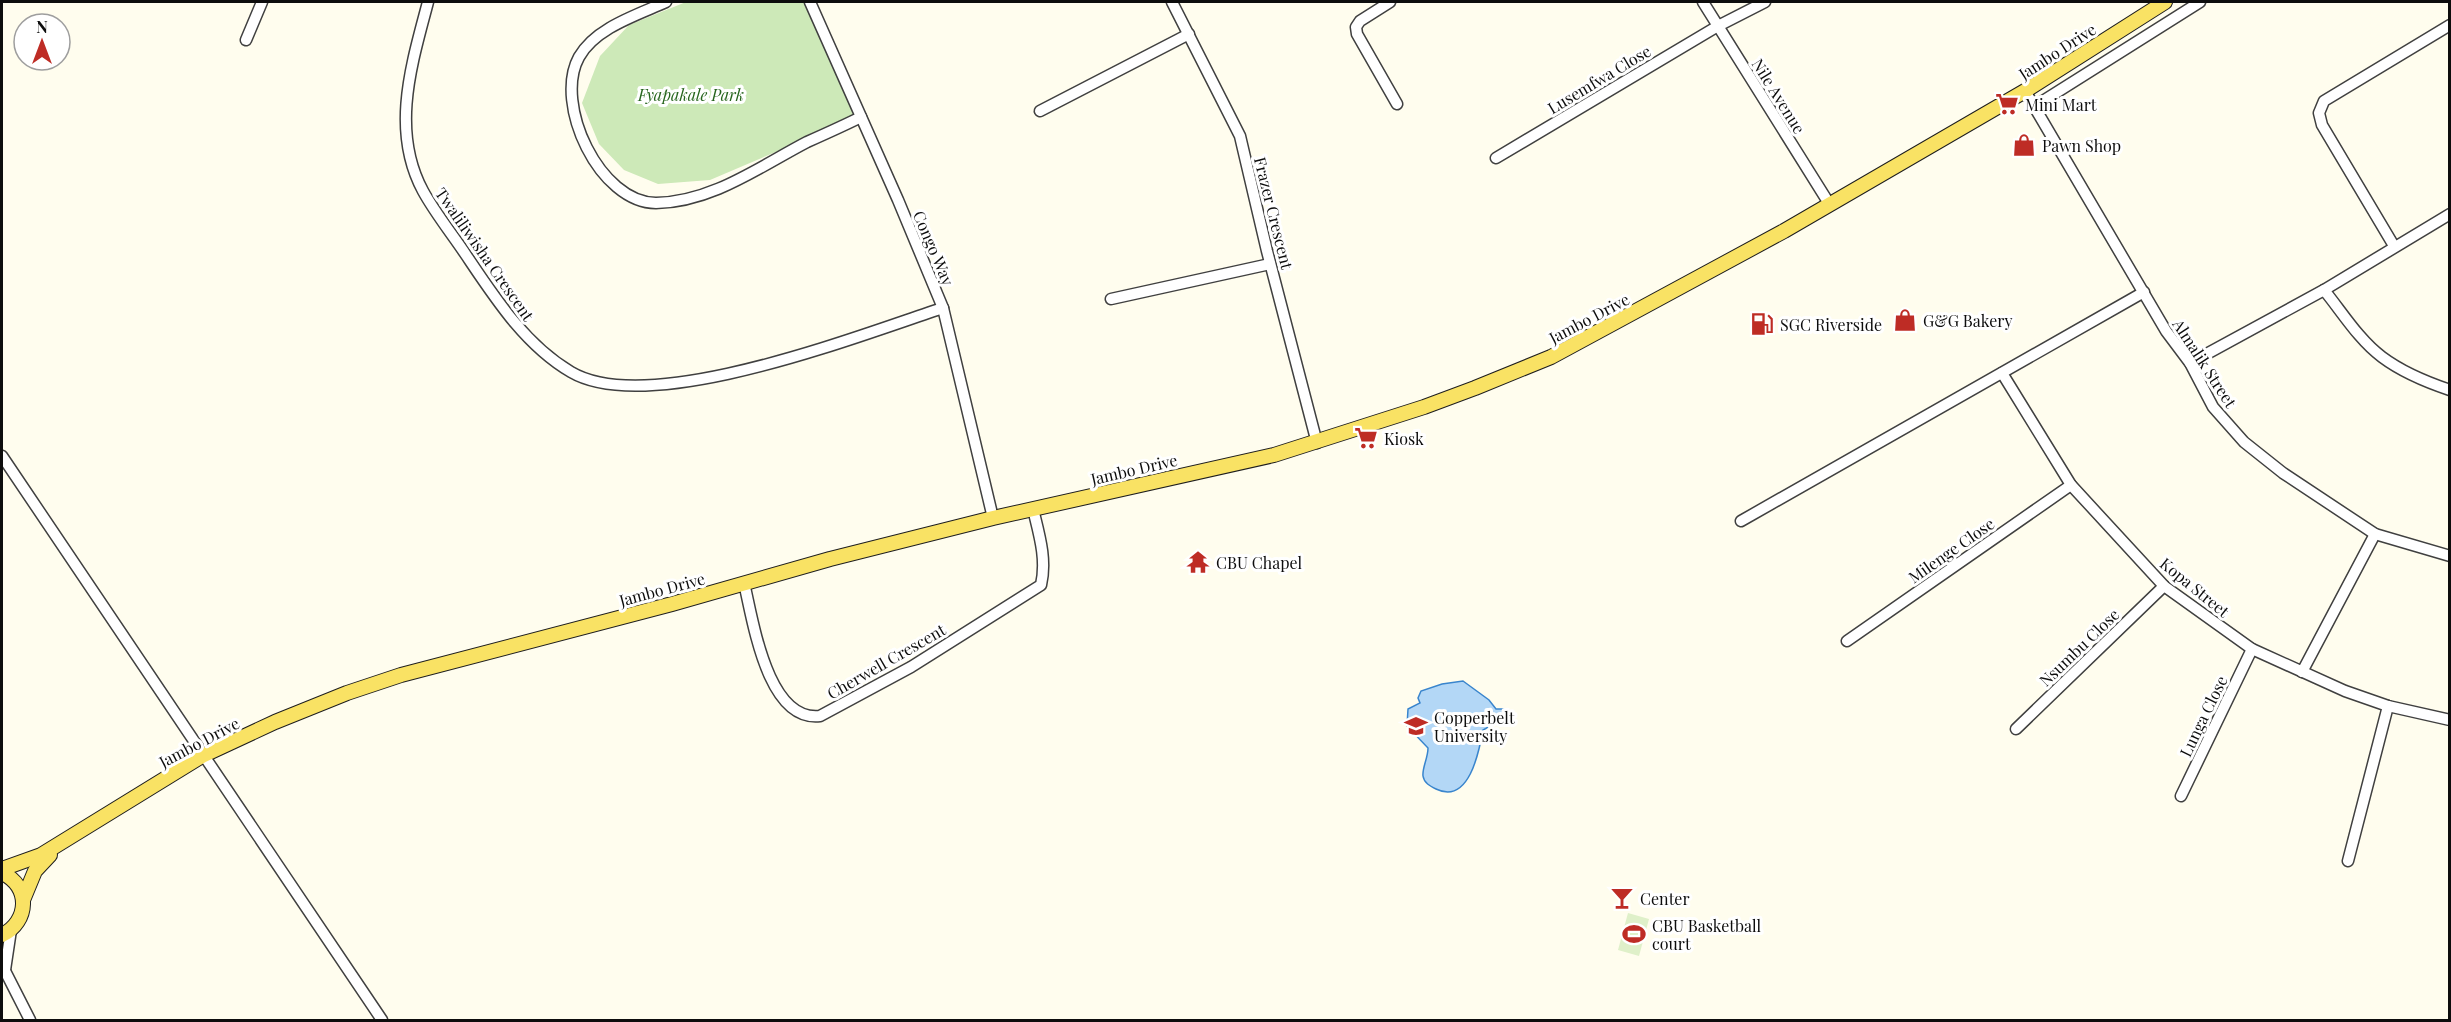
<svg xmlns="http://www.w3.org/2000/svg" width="2451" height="1022" viewBox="0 0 2451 1022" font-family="'Playfair Display',serif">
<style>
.green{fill:#cde9b8}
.pitch{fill:#dff0c9}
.water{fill:#b3d7f6;stroke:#3985cd;stroke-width:1.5}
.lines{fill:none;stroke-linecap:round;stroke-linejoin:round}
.minor-casing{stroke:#404040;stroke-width:13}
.major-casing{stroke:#1e1e1e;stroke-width:16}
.minor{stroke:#fff;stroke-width:10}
.major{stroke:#f9e264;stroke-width:14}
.labels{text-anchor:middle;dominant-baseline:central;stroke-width:6;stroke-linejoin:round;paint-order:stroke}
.street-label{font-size:16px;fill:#0d0d0d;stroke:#fff}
.park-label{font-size:16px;font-style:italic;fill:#26651d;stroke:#fff}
.poi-label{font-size:16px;fill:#0d0d0d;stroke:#fff;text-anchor:start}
</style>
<rect width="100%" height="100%" fill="#fffdee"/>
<polygon class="green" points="686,2 808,2 858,117 710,180 658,184 624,170 599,144 582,103 600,56 629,25"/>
<polygon class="pitch" points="1628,913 1649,919 1639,956 1618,950"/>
<path class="water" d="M 1463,681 L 1489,700 L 1496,709 L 1507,709 L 1510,711 L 1508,714 L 1499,715 L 1494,724 L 1483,730 C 1479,752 1469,805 1436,789 C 1430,786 1424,783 1423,776 C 1422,768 1428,758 1428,748 L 1407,726 L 1408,709 L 1420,703 L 1418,698 L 1421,691 L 1442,684 Z"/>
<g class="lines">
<g class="minor-casing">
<g id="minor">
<path d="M 428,2 C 412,63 390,130 423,191 C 435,213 452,234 466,255 C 495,298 525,345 571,372 C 649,418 860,335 943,308"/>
<path d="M 666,2 C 637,15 595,28 579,57 C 553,104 600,203 656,203 C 712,202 759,167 807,142 C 825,134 843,126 861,117"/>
<polyline points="810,2 898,200 943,308 993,518"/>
<polyline points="1172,2 1240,136 1267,251 1317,443"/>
<polyline points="1390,2 1360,21 1356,27 1357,34 1397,104"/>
<polyline points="1703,2 1830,205"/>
<polyline points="246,40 262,2"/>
<polyline points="2025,91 2166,331 2190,363 2213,407 2244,442 2283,473 2375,534 2450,556"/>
<polyline points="2035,106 2200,2"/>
<polyline points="1040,111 1189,34"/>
<polyline points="1496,158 1718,26 1765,2"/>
<polyline points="2394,246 2322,125 2319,113 2324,101 2450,25"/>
<path d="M 2324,290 C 2342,312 2359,340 2382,357 C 2402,372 2426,382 2450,390"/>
<polyline points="1111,299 1270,264"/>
<polyline points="2190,363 2324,290 2450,214"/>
<polyline points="2002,373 2071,485 2164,586 2252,649 2345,691 2388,706 2450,720"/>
<polyline points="2,456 382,1020"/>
<polyline points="1741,521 2144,292"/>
<path d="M 744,583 C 753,620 767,722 820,716 L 911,667 L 1041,585 C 1047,559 1039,534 1033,509"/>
<polyline points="1847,641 2071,485"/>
<polyline points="2302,672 2375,534"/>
<polyline points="2016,729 2164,586"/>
<polyline points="2181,796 2252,649"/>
<polyline points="2348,861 2388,706"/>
<polyline points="2,965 30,1020"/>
<polyline points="5,970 11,930"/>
</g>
</g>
<g class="major-casing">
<g id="major">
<polyline points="2,869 41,855 202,756 275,722 347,693 401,675 672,604 830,559 993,518 1274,455 1424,407 1475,388 1551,357 1784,231 2025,91 2165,2"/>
<path d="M 2,873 C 31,886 29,922 2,935"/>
<polyline points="23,900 35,871 50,855"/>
</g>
</g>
<use href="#minor" class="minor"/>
<use href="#major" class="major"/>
</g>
<defs>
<g id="supermarket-bare" transform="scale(1.8)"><path d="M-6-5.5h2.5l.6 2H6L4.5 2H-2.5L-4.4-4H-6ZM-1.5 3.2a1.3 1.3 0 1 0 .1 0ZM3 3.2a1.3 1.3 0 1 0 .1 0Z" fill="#be2c25" stroke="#fff" stroke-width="2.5" paint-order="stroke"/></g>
<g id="shop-bare" transform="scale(1.8)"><path d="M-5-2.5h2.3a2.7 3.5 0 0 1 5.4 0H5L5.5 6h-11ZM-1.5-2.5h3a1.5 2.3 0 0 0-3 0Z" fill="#be2c25" stroke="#fff" stroke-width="2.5" paint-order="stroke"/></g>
<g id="fuel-bare" transform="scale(1.8)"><path d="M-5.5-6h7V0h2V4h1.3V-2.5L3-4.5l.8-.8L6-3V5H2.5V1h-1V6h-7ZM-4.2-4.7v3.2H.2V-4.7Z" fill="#be2c25" stroke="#fff" stroke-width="2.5" paint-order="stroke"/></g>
<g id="temple-bare" transform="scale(1.8)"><path d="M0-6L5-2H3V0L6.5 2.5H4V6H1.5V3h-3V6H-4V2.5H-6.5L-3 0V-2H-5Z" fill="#be2c25" stroke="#fff" stroke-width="2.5" paint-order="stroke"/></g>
<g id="university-bare" transform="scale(1.8)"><path d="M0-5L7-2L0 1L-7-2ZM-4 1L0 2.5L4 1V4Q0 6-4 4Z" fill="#be2c25" stroke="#fff" stroke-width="2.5" paint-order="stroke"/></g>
<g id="bar-bare" transform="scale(1.8)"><path d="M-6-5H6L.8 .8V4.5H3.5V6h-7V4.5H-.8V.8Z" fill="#be2c25" stroke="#fff" stroke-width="2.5" paint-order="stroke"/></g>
<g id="stadium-bare" transform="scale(1.8)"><path d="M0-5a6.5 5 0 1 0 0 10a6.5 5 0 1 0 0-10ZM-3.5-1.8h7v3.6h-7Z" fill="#be2c25" stroke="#fff" stroke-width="2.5" paint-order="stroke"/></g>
</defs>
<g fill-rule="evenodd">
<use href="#supermarket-bare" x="2007" y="104"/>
<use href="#shop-bare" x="2024" y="145"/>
<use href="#shop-bare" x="1905" y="320"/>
<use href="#fuel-bare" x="1762" y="324"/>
<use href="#supermarket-bare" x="1366" y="438"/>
<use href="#temple-bare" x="1198" y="562"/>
<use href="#university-bare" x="1416" y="726"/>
<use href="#bar-bare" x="1622" y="898"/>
<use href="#stadium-bare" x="1634" y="934"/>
</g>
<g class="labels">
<g class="street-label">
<text transform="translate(2057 51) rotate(-33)">Jambo Drive</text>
<text transform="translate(1599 79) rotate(-31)">Lusemfwa Close</text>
<text transform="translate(1779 96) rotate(58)">Nile Avenue</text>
<text transform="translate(1274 213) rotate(76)">Frazer Crescent</text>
<text transform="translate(934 248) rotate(67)">Congo Way</text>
<text transform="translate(485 254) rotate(55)">Twaliliwisha Crescent</text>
<text transform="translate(1589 318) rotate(-28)">Jambo Drive</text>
<text transform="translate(2205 363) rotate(57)">Almalik Street</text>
<text transform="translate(1134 469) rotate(-13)">Jambo Drive</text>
<text transform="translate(1951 550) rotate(-35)">Milenge Close</text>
<text transform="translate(2195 587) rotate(39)">Kopa Street</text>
<text transform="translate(662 589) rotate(-15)">Jambo Drive</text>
<text transform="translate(2079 647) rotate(-44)">Nsumbu Close</text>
<text transform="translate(886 661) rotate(-30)">Cherwell Crescent</text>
<text transform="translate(2203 716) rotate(-64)">Lunga Close</text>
<text transform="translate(199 742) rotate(-28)">Jambo Drive</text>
</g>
<g class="park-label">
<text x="691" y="94">Fyapakale Park</text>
</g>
<g class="poi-label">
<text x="2025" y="104">Mini Mart</text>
<text x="2042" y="145">Pawn Shop</text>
<text x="1923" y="320">G&amp;G Bakery</text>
<text x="1780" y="324">SGC Riverside</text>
<text x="1384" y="438">Kiosk</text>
<text x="1216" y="562">CBU Chapel</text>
<text x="1434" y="717">Copperbelt<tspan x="1434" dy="18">University</tspan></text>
<text x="1640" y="898">Center</text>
<text x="1652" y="925">CBU Basketball<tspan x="1652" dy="18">court</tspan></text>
</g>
</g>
<rect width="2451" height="1022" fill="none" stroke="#0d0d0d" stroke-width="6"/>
<g transform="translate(42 42)"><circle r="28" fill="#ffffff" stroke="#9e9e9e" stroke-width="1.5"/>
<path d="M0-4.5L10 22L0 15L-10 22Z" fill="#be2c25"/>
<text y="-9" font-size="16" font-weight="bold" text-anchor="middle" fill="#0d0d0d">N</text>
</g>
</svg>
